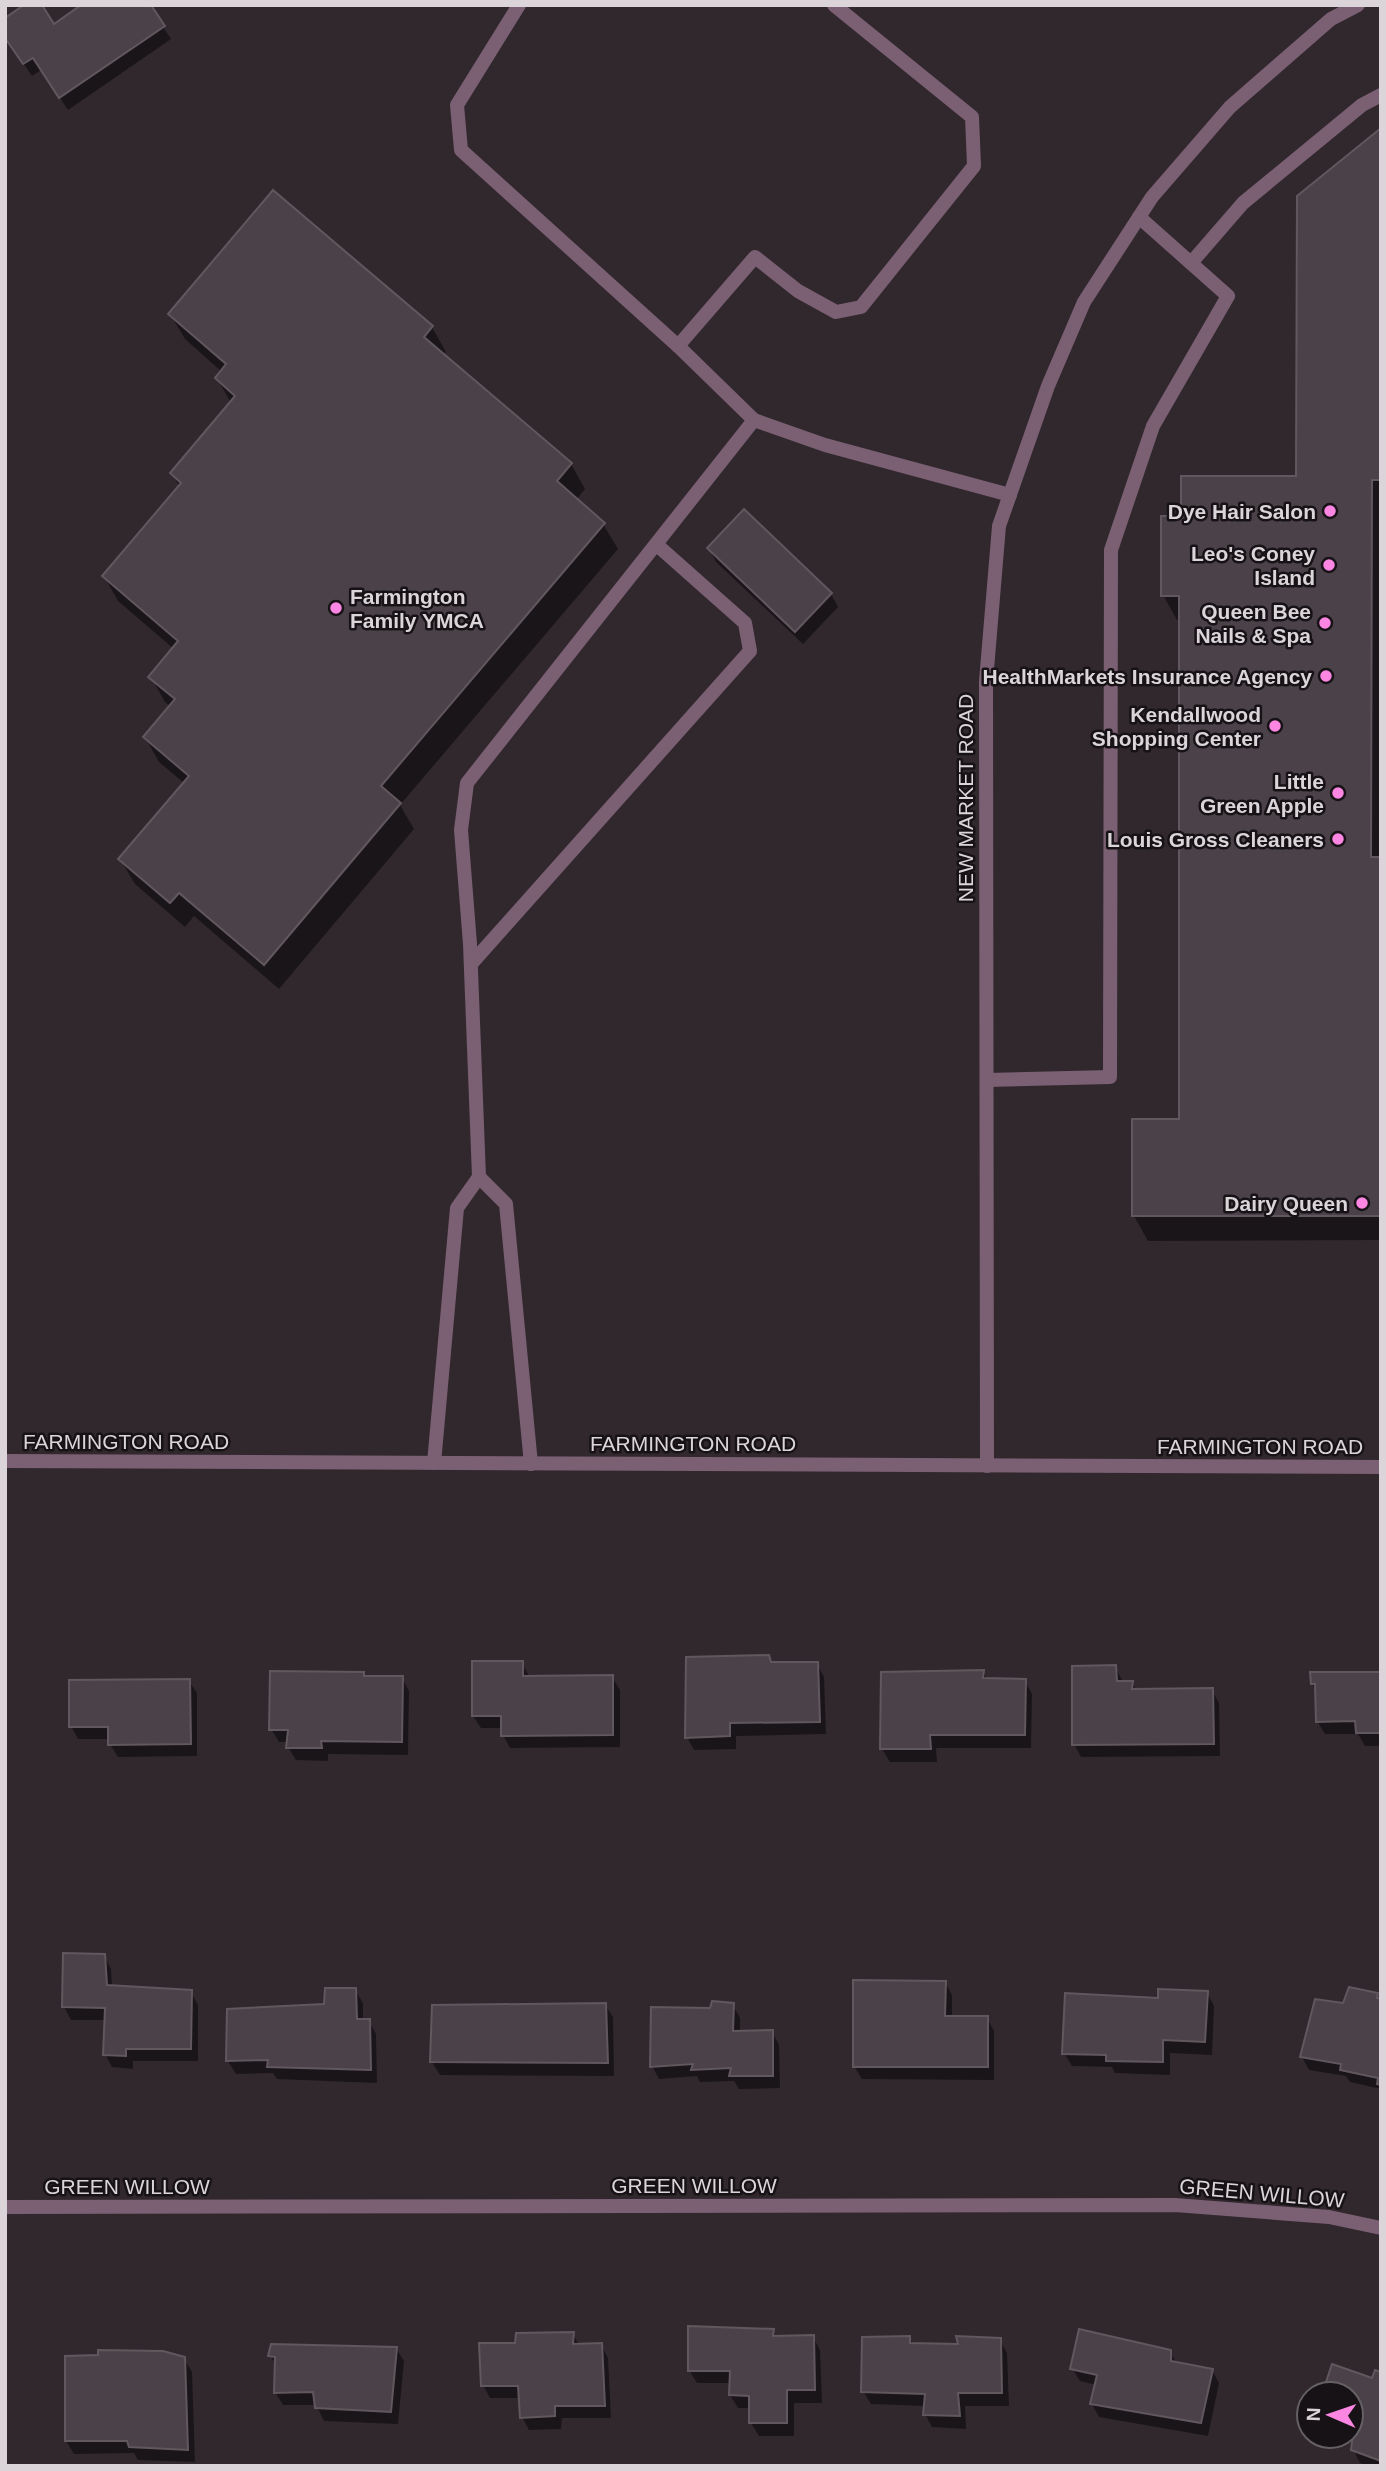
<svg xmlns="http://www.w3.org/2000/svg" width="1386" height="2471" viewBox="0 0 1386 2471" font-family="Helvetica,sans-serif">
<style>
.shadow{fill:#0007}
.building{fill:#4b4249;stroke:#61575e;stroke-width:2}
.lines{fill:none;stroke-linecap:round;stroke-linejoin:round}
.service{stroke:#7b5f73;stroke-width:14}
.minor{stroke:#7b5f73;stroke-width:14}
.tertiary{stroke:#7b5f73;stroke-width:14}
.poi-dot{fill:#fd86e2;stroke:#161215;stroke-width:2.5}
.labels{text-anchor:middle;dominant-baseline:central;stroke-width:5;stroke-linejoin:round;paint-order:stroke}
.poi-label{font-size:21px;font-weight:bold;fill:#dbd5d9;stroke:#161215;text-anchor:end}
.street-label{font-size:21px;fill:#dbd5d9;stroke:#161215}
</style>
<rect width="100%" height="100%" fill="#31282e"/>
<g class="shadow">
<polygon points="53,26 163,27 171,39 68,110 41,70 32,76 5,36"/>
<polygon points="1381,131 1381,1240 1148,1241 1134,1216 1181,1121 1181,620 1177,620 1163,595 1183,518 1298,478"/>
<polygon points="170,314 432,327 446,352 443,355 571,464 585,489 576,500 603,524 618,549 400,805 414,829 279,989 194,916 185,927 135,884 120,859 185,784 159,762 145,737 171,707 165,702 151,677 174,649 118,601 104,576 180,487 172,474 231,403 217,378 222,372 185,339"/>
<polygon points="709,549 831,594 838,607 803,644 716,562"/>
<polygon points="768,1656 773,1664 817,1664 824,1677 826,1734 736,1736 736,1749 694,1750 687,1737"/>
<polygon points="522,1663 530,1678 612,1677 620,1690 620,1747 510,1748 503,1735 503,1728 481,1728 473,1716"/>
<polygon points="1115,1667 1123,1682 1132,1682 1136,1691 1212,1690 1219,1703 1220,1756 1081,1757 1074,1744"/>
<polygon points="983,1672 987,1680 1025,1681 1032,1694 1031,1748 936,1748 937,1762 890,1762 882,1749"/>
<polygon points="1381,1673 1381,1746 1365,1746 1358,1734 1325,1734 1317,1721 1317,1691 1312,1684"/>
<polygon points="363,1674 365,1677 402,1678 409,1691 408,1755 328,1754 328,1761 296,1760 288,1747 288,1742 279,1742 271,1729"/>
<polygon points="189,1681 197,1693 197,1756 118,1757 110,1744 110,1739 78,1739 71,1726"/>
<polygon points="104,1956 111,1969 112,1987 191,1992 198,2005 198,2061 133,2061 133,2069 112,2067 105,2054 107,2020 71,2020 64,2007"/>
<polygon points="945,1982 952,1995 952,2017 987,2018 994,2031 994,2080 862,2079 854,2066"/>
<polygon points="355,1990 363,2003 363,2021 369,2021 376,2034 377,2083 277,2079 273,2073 236,2074 228,2061"/>
<polygon points="1207,1993 1214,2006 1212,2055 1170,2053 1170,2075 1115,2073 1112,2067 1072,2066 1064,2053 1160,2000"/>
<polygon points="1377,1995 1381,2000 1381,2089 1350,2082 1346,2076 1309,2070 1302,2057 1345,2005"/>
<polygon points="605,2005 613,2017 614,2076 440,2075 432,2062"/>
<polygon points="733,2005 740,2018 740,2033 772,2032 779,2045 780,2088 739,2089 734,2081 700,2082 697,2076 659,2079 652,2066 711,2010"/>
<polygon points="773,2331 776,2338 813,2337 820,2350 822,2403 794,2403 794,2436 759,2436 751,2423 751,2408 738,2408 730,2395 731,2383 697,2383 689,2370"/>
<polygon points="573,2334 579,2345 601,2345 608,2358 611,2418 562,2418 561,2429 529,2430 522,2417 521,2398 490,2398 483,2385 517,2345"/>
<polygon points="909,2338 914,2345 960,2346 1000,2340 1007,2353 1009,2406 965,2406 966,2429 932,2427 925,2414 925,2406 871,2404 863,2391"/>
<polygon points="396,2348 404,2361 398,2424 324,2421 316,2405 283,2405 275,2392 277,2367 270,2355"/>
<polygon points="1170,2352 1177,2364 1212,2370 1219,2383 1208,2436 1099,2417 1092,2404 1096,2385 1080,2381 1072,2368"/>
<polygon points="184,2359 192,2372 195,2462 138,2460 134,2453 74,2454 66,2441"/>
<polygon points="1381,2374 1381,2466 1369,2466 1360,2463 1353,2449 1355,2427 1351,2426 1351,2394 1323,2394 1373,2380"/>
</g>
<g class="building">
<polygon points="24,5 42,5 54,24 81,5 151,5 165,26 59,98 33,58 23,64 5,38 5,18"/>
<polygon points="1381,128 1381,480 1372,480 1371,857 1381,857 1381,1216 1132,1216 1132,1119 1179,1119 1179,596 1161,596 1161,516 1181,516 1181,476 1296,476 1297,196"/>
<polygon points="273,190 433,326 424,337 572,463 557,481 605,523 381,786 401,803 264,965 179,893 170,903 118,859 189,776 143,737 175,699 148,677 178,641 102,576 181,483 170,473 235,396 215,378 226,364 168,314"/>
<polygon points="744,509 832,593 795,632 707,548"/>
<polygon points="769,1655 771,1662 818,1662 820,1722 730,1723 730,1736 685,1738 686,1657"/>
<polygon points="472,1661 523,1661 523,1676 613,1675 613,1735 501,1736 501,1716 472,1716"/>
<polygon points="1116,1665 1117,1681 1133,1681 1132,1689 1213,1688 1214,1744 1072,1745 1072,1666"/>
<polygon points="984,1670 983,1678 1026,1679 1025,1735 930,1735 931,1749 880,1749 881,1672"/>
<polygon points="270,1671 364,1672 364,1676 403,1676 402,1742 321,1741 322,1748 286,1748 288,1730 269,1730"/>
<polygon points="1310,1672 1381,1672 1381,1733 1356,1733 1355,1721 1316,1722 1315,1684 1311,1684"/>
<polygon points="190,1679 191,1744 108,1745 108,1727 69,1727 69,1680"/>
<polygon points="63,1953 105,1954 107,1985 192,1990 191,2049 126,2049 126,2056 103,2055 105,2008 62,2007"/>
<polygon points="853,1980 946,1981 945,2016 988,2016 988,2067 853,2067"/>
<polygon points="1349,1987 1378,1993 1377,1998 1381,1998 1381,2085 1377,2084 1378,2078 1340,2070 1341,2064 1300,2057 1315,1999 1343,2003"/>
<polygon points="325,1988 356,1988 357,2019 370,2019 371,2070 267,2067 268,2060 226,2061 227,2009 324,2004"/>
<polygon points="1158,1989 1208,1991 1205,2042 1163,2040 1163,2062 1106,2061 1106,2055 1062,2054 1065,1993 1158,1998"/>
<polygon points="712,2001 734,2003 733,2031 773,2030 773,2076 729,2076 731,2068 691,2070 693,2064 650,2067 651,2007 710,2008"/>
<polygon points="606,2003 608,2063 430,2062 432,2005"/>
<polygon points="688,2326 774,2329 773,2336 814,2335 815,2390 787,2390 787,2423 749,2423 749,2396 729,2395 730,2371 688,2371"/>
<polygon points="1079,2329 1171,2350 1171,2361 1213,2369 1201,2423 1090,2404 1097,2375 1070,2369"/>
<polygon points="574,2332 573,2344 602,2343 605,2406 555,2406 555,2416 520,2418 518,2386 481,2386 479,2343 515,2343 516,2333"/>
<polygon points="910,2336 910,2343 958,2344 956,2336 1001,2338 1002,2393 958,2393 960,2416 923,2415 925,2394 861,2392 862,2337"/>
<polygon points="271,2344 397,2347 391,2412 315,2408 313,2392 274,2393 275,2357 268,2356"/>
<polygon points="98,2350 163,2351 185,2357 188,2450 129,2447 127,2441 65,2441 65,2356 98,2355"/>
<polygon points="1332,2364 1372,2378 1375,2370 1381,2372 1381,2461 1351,2450 1355,2417 1351,2416 1351,2394 1322,2394"/>
</g>
<g class="lines">
<g class="service">
<polyline points="519,5 457,105 461,150 678,346 754,420"/>
<polyline points="1191,263 1243,203 1362,105 1381,95"/>
<polyline points="678,346 755,257 798,291 836,312 861,307 974,166 972,117 834,5"/>
<polyline points="471,964 750,651 745,623 657,545"/>
<polyline points="987,1080 1110,1077 1111,550 1153,426 1228,296 1139,217"/>
<polyline points="479,1177 506,1204 531,1464"/>
<polyline points="434,1463 457,1208 479,1177 470,944 461,830 467,783 754,420 825,445 1010,495"/>
</g>
<g class="minor">
<polyline points="987,1466 986,681 999,526 1048,386 1084,302 1152,197 1230,107 1331,19 1358,5"/>
<polyline points="5,2207 1175,2205 1329,2217 1381,2228"/>
</g>
<polyline class="tertiary" points="5,1461 1381,1467"/>
</g>
<g class="poi-dot">
<circle cx="1330" cy="511" r="7"/>
<circle cx="1329" cy="565" r="7"/>
<circle cx="336" cy="608" r="7"/>
<circle cx="1325" cy="623" r="7"/>
<circle cx="1326" cy="676" r="7"/>
<circle cx="1275" cy="726" r="7"/>
<circle cx="1338" cy="793" r="7"/>
<circle cx="1338" cy="839" r="7"/>
<circle cx="1362" cy="1203" r="7"/>
</g>
<g class="labels">
<g class="poi-label">
<text x="1316" y="511">Dye Hair Salon</text>
<text x="1315" y="553">Leo's Coney<tspan x="1315" dy="24">Island</tspan></text>
<text x="350" y="596" text-anchor="start">Farmington<tspan x="350" dy="24">Family YMCA</tspan></text>
<text x="1311" y="611">Queen Bee<tspan x="1311" dy="24">Nails &amp; Spa</tspan></text>
<text x="1312" y="676">HealthMarkets Insurance Agency</text>
<text x="1261" y="714">Kendallwood<tspan x="1261" dy="24">Shopping Center</tspan></text>
<text x="1324" y="781">Little<tspan x="1324" dy="24">Green Apple</tspan></text>
<text x="1324" y="839">Louis Gross Cleaners</text>
<text x="1348" y="1203">Dairy Queen</text>
</g>
<g class="street-label">
<text transform="translate(965 798) rotate(-90)">NEW MARKET ROAD</text>
<text x="126" y="1441">FARMINGTON ROAD</text>
<text x="693" y="1443">FARMINGTON ROAD</text>
<text x="1260" y="1446">FARMINGTON ROAD</text>
<text x="694" y="2185">GREEN WILLOW</text>
<text x="127" y="2186">GREEN WILLOW</text>
<text transform="translate(1262 2193) rotate(5)">GREEN WILLOW</text>
</g>
</g>
<rect width="1386" height="2471" fill="none" stroke="#dbd5d9" stroke-width="14"/>
<g transform="translate(1330 2415) rotate(272)"><circle r="33" fill="#161215" stroke="#656063" stroke-width="2"/>
<path d="M0-5L12 26L0 18L-12 26Z" fill="#fd86e2"/>
<text y="-10" font-size="19" font-weight="bold" text-anchor="middle" fill="#dbd5d9">N</text>
</g>
</svg>
